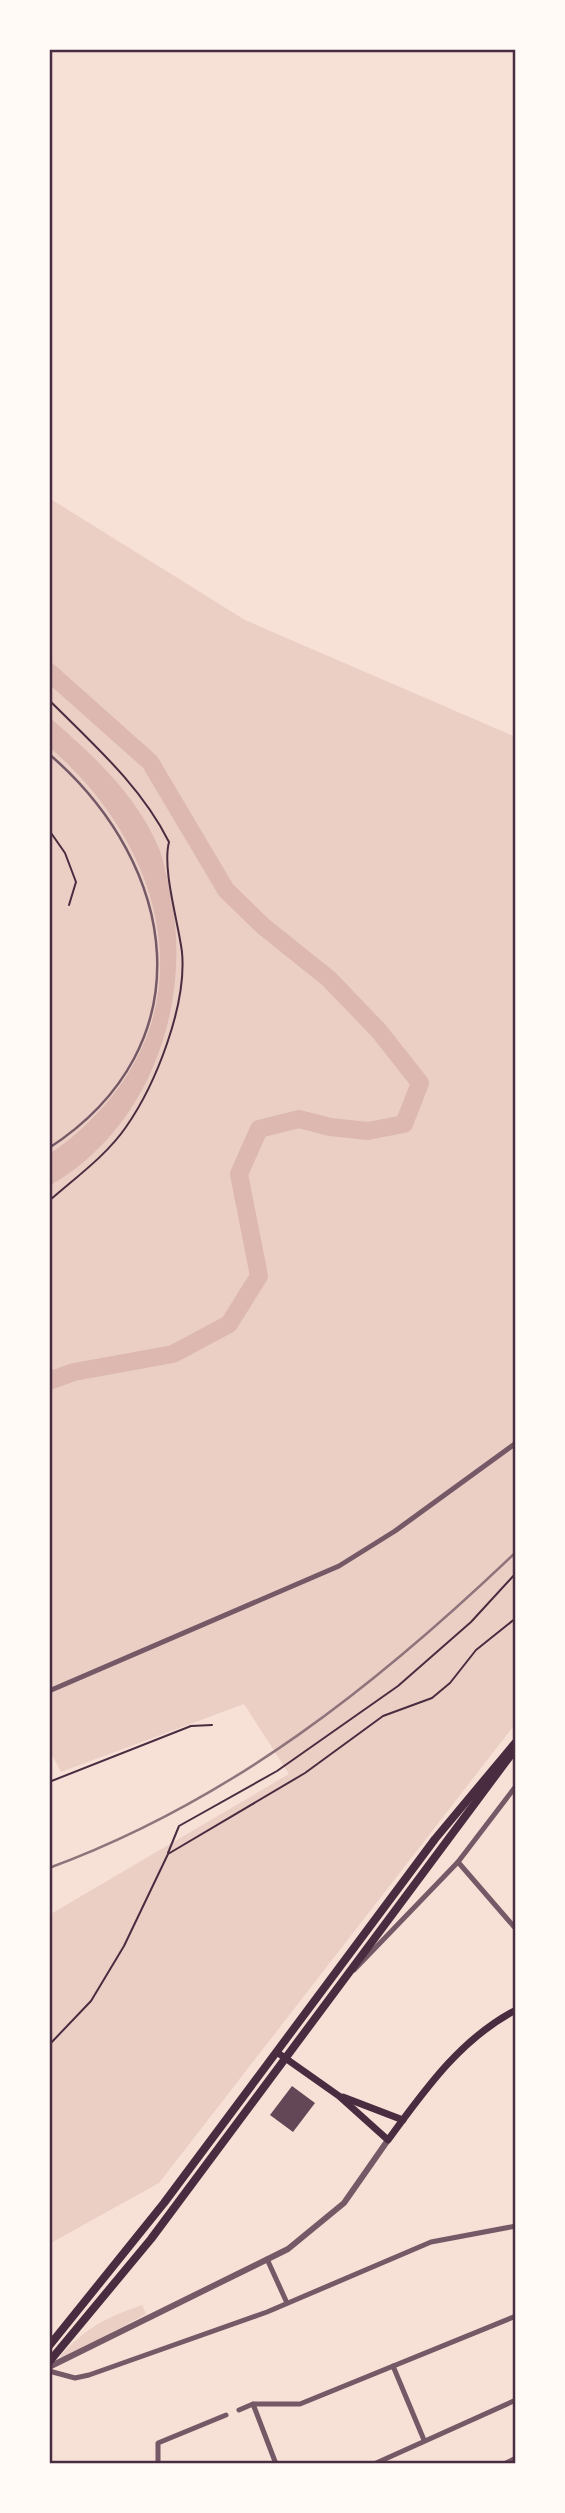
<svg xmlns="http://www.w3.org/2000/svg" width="565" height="2513" viewBox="0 0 565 2513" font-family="Signika,sans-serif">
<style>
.green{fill:#ebcfc5}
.water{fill:#dcb8b0}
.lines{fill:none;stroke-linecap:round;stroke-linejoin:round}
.river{stroke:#dcb8b0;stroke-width:18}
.building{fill:#644757}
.path{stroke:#4a2c40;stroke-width:2}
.service{stroke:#755966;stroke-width:2.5}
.minor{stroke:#755966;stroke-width:5}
.tertiary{stroke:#755966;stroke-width:6}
.secondary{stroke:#4a2c40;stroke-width:7}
.primary{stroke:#4a2c40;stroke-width:8}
.rail{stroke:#8f747c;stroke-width:2.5}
.neatline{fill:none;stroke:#4a2c40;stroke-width:2.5}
</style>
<rect width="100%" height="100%" fill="#f7e1d7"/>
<g class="green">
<polygon points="49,498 245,620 516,737 516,1723 159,2183 49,2244 49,1915 289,1774 244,1704 61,1772 49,1749"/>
<path d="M 142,2305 L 146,2314 L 62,2359 L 60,2356 C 87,2327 105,2318 142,2305 Z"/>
</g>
<path class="water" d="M 49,717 C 93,755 138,796 160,851 C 164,862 166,875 169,887 C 195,998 152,1128 49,1186 L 49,1154 C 73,1139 94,1118 112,1096 C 205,981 152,834 49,747 Z"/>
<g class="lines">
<polyline class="river" points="49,672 150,762 226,890 263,926 329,979 379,1031 420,1083 404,1124 368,1131 330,1127 299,1119 259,1129 239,1174 259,1276 229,1324 173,1354 74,1372 49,1381"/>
</g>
<polygon class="building" points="292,2086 315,2103 293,2132 270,2115"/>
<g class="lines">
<g class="path">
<path d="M 49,700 C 93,744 141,786 169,842 C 162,869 178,921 182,952 C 187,1005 156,1084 126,1127 C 106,1156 75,1178 49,1201"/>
<polyline points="49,830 65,853 76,882 69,905"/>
<polyline points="49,1782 191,1726 212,1725"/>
<polyline points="168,1853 179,1826 277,1771 398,1686 471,1622 516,1573"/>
<polyline points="49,2045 91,2001 124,1946 168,1854 305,1773 383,1716 432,1698 450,1683 476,1650 516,1618"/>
</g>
<path class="service" d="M 49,754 C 179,866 207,1045 49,1148"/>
<g class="minor">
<polyline points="49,1691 339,1566 395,1531 516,1443"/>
<polyline points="458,1862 516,1929"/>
<polyline points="354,1970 458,1862 516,1786"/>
<polyline points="267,2259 287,2303"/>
<polyline points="393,2366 424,2440"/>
<polyline points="49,2371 75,2378 89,2375 267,2312 431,2242 516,2226"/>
<polyline points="253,2404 276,2464"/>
<polyline points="239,2410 253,2404 300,2404 516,2316"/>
<polyline points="158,2464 158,2443 226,2415"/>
<polyline points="374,2464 516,2400"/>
<polyline points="504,2464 516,2458"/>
</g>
<polyline class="tertiary" points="49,2367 288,2249 344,2203 388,2140"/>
<g class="secondary">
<path d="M 278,2053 L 339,2096 L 388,2140 C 424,2091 460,2039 516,2010"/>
<polyline points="343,2097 403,2120"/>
</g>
<g class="primary">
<polyline points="49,2346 164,2203 435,1839 516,1742"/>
<polyline points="49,2362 151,2239 516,1748"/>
</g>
<path class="rail" d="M 49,1868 C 231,1801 378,1684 516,1552"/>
</g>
<rect width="565" height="2513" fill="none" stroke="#fffaf5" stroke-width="102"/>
<rect x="51" y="51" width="463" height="2411" class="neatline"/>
</svg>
